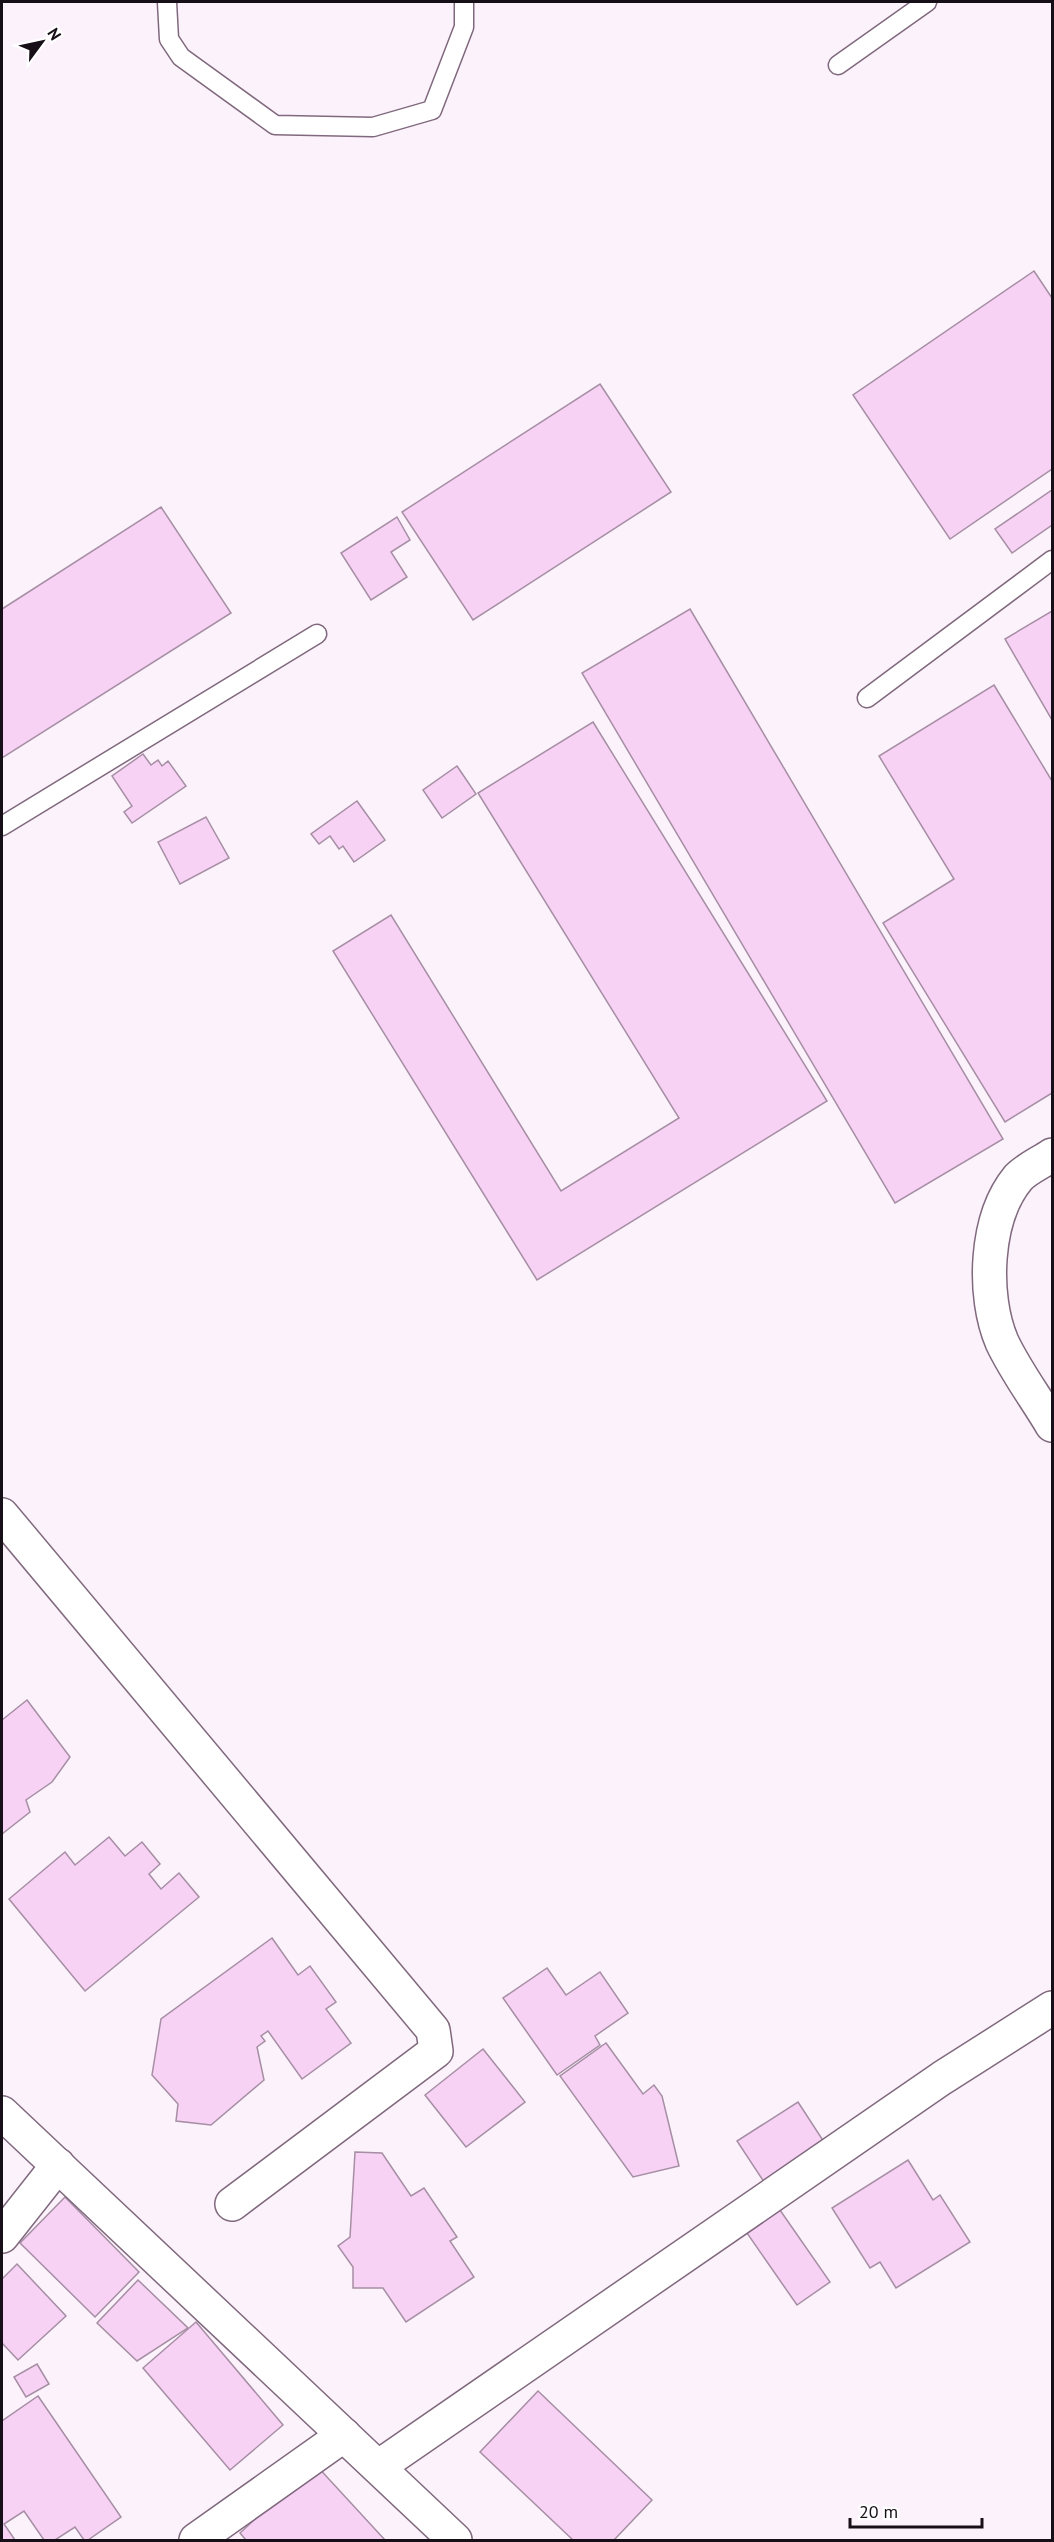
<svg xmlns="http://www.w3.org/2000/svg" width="1054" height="2542" viewBox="0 0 1054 2542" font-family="'PT Sans',sans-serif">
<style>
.building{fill:#f7d2f4;stroke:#a68ea4;stroke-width:1.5}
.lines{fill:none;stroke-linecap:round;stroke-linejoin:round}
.service-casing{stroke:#80697e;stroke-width:21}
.minor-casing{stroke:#80697e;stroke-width:36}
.service{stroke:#fff;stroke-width:18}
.minor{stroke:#fff;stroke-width:33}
</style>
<rect width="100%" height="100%" fill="#fcf2fb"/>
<g class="building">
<polygon points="1034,271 1052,298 1052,469 950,539 853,395"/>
<polygon points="600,384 671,492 473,620 402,512"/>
<polygon points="1052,490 1052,525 1012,553 995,529"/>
<polygon points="161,507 231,613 2,758 2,609"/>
<polygon points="397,517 410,540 391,552 407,577 371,600 341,553"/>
<polygon points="690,609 1003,1139 895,1203 582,673"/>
<polygon points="1052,611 1052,720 1005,639"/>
<polygon points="994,685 1052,781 1052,1093 1005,1122 883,923 954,879 879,756"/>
<polygon points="593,722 827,1101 537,1280 333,951 391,915 561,1191 679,1118 478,793"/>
<polygon points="143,754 151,765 158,760 162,766 168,761 186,786 132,823 124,812 132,806 112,776"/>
<polygon points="457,766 476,794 442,818 423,790"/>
<polygon points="357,801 385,840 354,862 343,846 339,849 330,836 319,844 311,834"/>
<polygon points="206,817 229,858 180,884 158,842"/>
<polygon points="27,1700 70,1757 52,1782 26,1800 30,1812 2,1834 2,1720"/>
<polygon points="109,1837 125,1856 142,1842 160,1864 149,1874 161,1889 179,1873 199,1897 85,1991 9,1899 65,1852 75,1865"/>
<polygon points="272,1938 298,1975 310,1966 336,2002 326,2009 351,2043 302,2079 268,2031 261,2036 265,2041 257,2047 264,2080 211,2125 176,2121 178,2104 152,2075 161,2019"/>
<polygon points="547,1968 566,1995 600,1972 628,2013 595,2036 600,2045 557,2075 503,1998"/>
<polygon points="606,2043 643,2094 654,2085 662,2096 679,2166 633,2177 560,2076"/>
<polygon points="483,2049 525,2102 466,2147 425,2095"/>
<polygon points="798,2102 826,2145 766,2185 737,2141"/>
<polygon points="355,2152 382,2153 411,2196 424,2188 457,2237 450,2241 474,2277 406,2322 383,2288 353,2288 353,2267 338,2246 350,2237"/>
<polygon points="908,2160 933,2200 940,2195 970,2242 896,2288 880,2262 870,2268 832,2208"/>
<polygon points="65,2197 139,2272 95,2317 20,2243"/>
<polygon points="773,2200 830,2282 797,2305 740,2223"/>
<polygon points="17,2264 66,2316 18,2360 2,2343 2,2279"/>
<polygon points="138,2280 188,2328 137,2361 97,2323"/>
<polygon points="196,2322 283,2425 230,2470 143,2368"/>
<polygon points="37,2364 49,2384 26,2397 14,2377"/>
<polygon points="538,2391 652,2500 614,2540 573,2540 480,2452"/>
<polygon points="38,2396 121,2517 88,2540 84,2540 75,2527 55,2540 44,2540 24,2511 4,2524 15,2540 2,2540 2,2421"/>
<polygon points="315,2464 385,2540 246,2540 240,2533"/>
</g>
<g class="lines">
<g class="service-casing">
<g id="service">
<polyline points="167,2 169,39 181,57 275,125 373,127 432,110 464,27 464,2"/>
<polyline points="838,65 927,2"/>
<polyline points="867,698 1052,560"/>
<polyline points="2,826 317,634"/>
</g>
</g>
<g class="minor-casing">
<g id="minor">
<path d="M 1052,1155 C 1042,1162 1026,1169 1018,1178 C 985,1218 982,1295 1002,1342 C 1015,1370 1036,1398 1052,1425"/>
<polyline points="2,1515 433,2030 436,2051 232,2204"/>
<polyline points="2,2113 455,2540"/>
<polyline points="2,2236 58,2165"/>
<polyline points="378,2467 942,2078 1052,2008"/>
<polyline points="196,2540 344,2435"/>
</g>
</g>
<use href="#service" class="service"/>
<use href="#minor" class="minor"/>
</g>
<rect width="1054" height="2542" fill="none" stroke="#170f17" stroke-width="6"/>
<g transform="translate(42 42) rotate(57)" stroke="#ffffff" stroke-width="4.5" paint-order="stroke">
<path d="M0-4.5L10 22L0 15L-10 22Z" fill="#170f17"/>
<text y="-9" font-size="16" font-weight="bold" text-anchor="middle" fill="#170f17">N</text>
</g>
<path d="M850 2518v9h132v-9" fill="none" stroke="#170f17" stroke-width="3"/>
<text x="859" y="2518" font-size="18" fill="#170f17" stroke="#ffffff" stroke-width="4.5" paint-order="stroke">20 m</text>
</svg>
